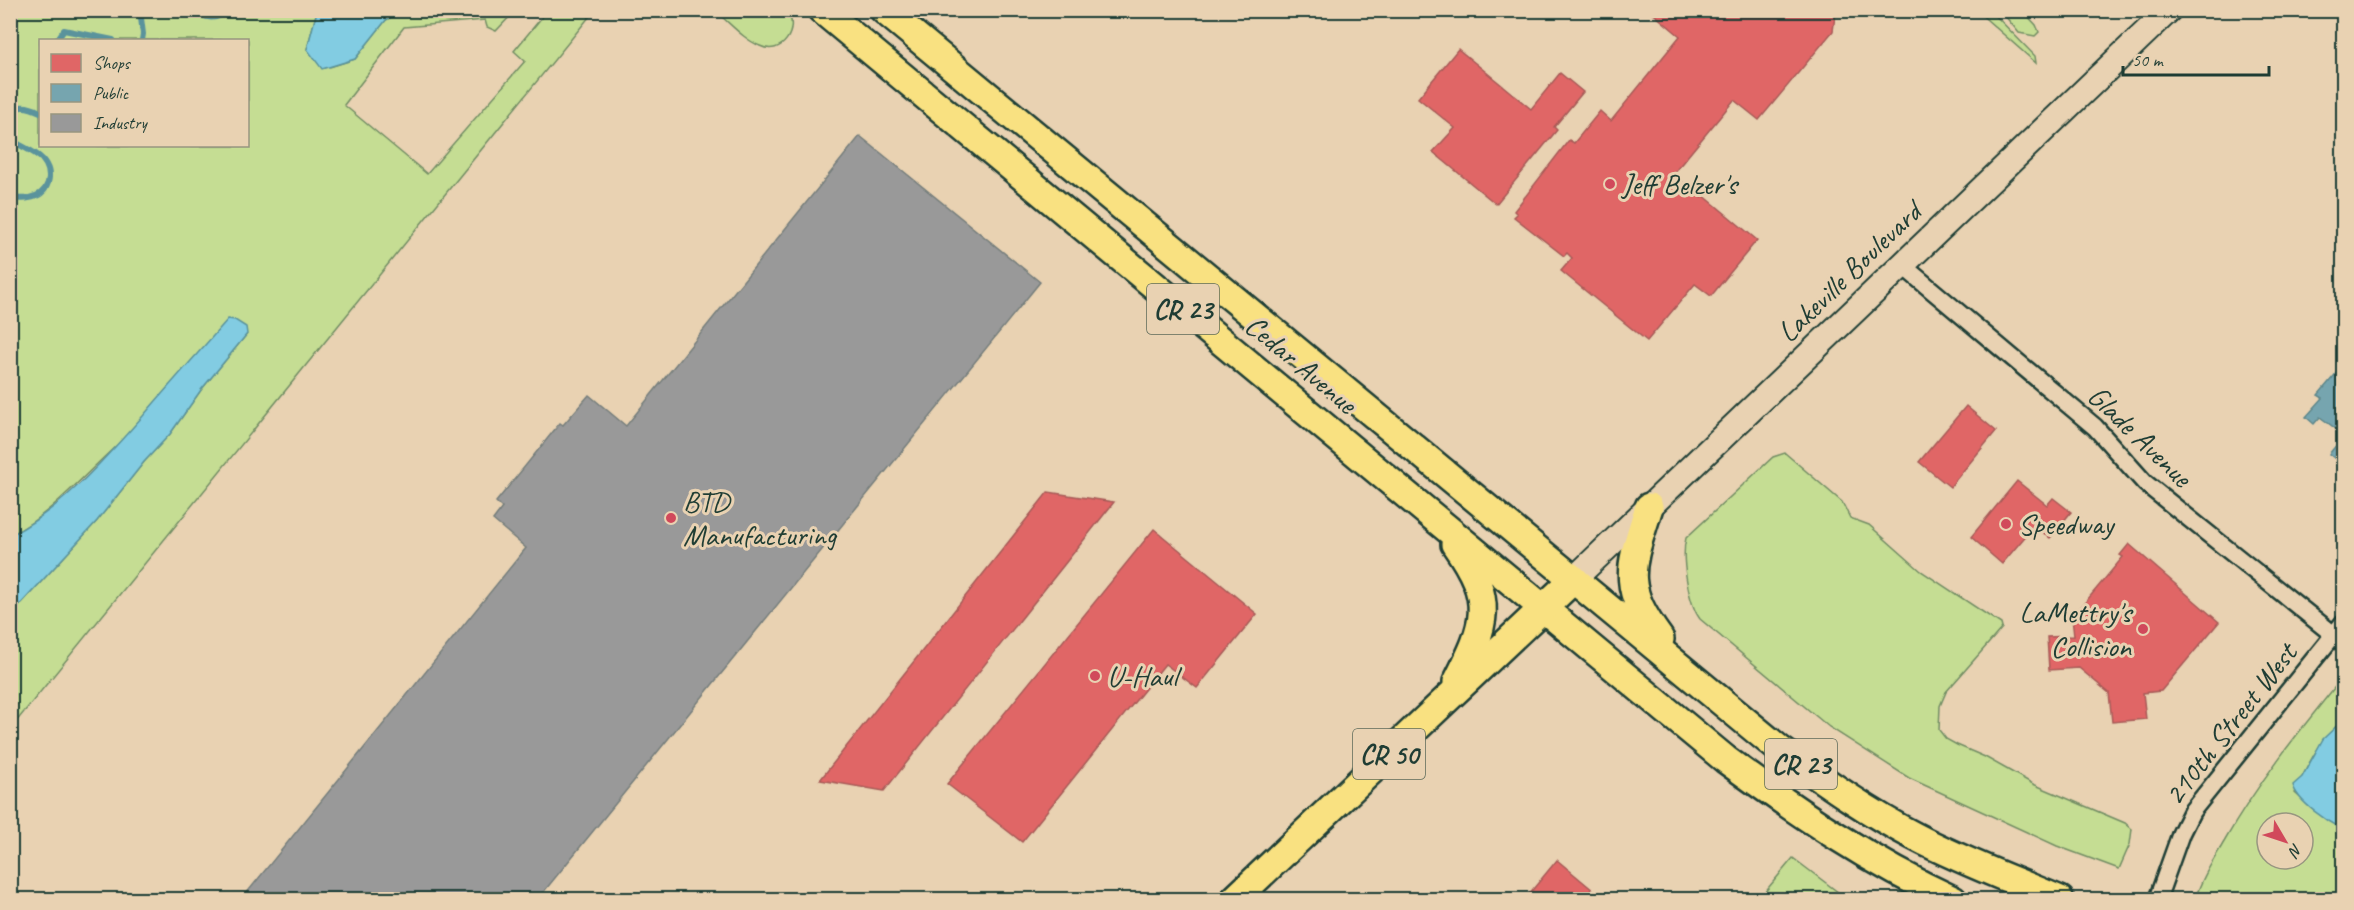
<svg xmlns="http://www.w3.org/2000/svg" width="2354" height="910" viewBox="0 0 2354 910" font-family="Caveat,sans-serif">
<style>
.green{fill:#c5dd93;stroke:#728d64;stroke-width:1.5;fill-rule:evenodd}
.water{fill:#82cce2;stroke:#5a939c;stroke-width:1.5}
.shops{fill:#e06666;stroke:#a65a57;stroke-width:1.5}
.public{fill:#76a5af;stroke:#5c868a;stroke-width:1.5}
.industry{fill:#999;stroke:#747d7b;stroke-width:1.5}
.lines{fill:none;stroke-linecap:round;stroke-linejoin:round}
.stream{stroke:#5a939c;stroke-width:6}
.street-casing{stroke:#1f3d34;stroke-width:21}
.secondary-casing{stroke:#1f3d34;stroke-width:28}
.primary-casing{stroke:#1f3d34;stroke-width:32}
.street{stroke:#e9d2b2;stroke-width:16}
.secondary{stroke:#e9d2b2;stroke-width:24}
.primary{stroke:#f9e181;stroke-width:27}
.poi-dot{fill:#d1495b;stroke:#e9d2b2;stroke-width:2}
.labels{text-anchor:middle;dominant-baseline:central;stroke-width:6;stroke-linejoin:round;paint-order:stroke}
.shield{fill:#e9d2b2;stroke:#5c6a5a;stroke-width:1.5}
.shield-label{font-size:28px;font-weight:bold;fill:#1f3d34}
.poi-label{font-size:30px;fill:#1f3d34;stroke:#e9d2b2;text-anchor:start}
.street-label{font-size:30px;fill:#1f3d34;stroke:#e9d2b2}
</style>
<rect width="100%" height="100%" fill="#e9d2b2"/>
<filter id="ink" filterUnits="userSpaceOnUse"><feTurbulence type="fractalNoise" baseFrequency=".0167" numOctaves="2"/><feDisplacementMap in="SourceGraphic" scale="12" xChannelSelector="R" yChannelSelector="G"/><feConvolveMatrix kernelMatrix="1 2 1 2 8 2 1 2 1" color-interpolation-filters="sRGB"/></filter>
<g filter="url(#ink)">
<g class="green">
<path d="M 10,11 L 317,11 L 307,49 L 330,67 L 355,59 L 386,20 L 401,11 L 515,11 L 496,31 L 487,27 L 485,20 L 404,27 L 344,105 L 427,174 L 525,61 L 514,51 L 547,11 L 594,11 L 11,728 L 11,618 L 18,607 L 97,521 L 144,462 L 170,434 L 201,390 L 247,334 C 203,372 159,409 115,447 C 81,478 51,514 11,535 ZM 40,40 L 248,40 L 248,146 L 40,146 Z"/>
<path d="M 715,11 L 787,11 C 800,29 782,57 760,46 C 743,39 729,22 715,11 Z"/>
<polygon points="1977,11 1991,11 2035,56 2036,63"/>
<polygon points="2001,11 2023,11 2036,25 2039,32 2035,36 2019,33"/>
<path d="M 1785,453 L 1842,502 L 1850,518 L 1869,525 L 1921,571 L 2001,624 L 2002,628 L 1946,692 L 1940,706 L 1939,730 L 1946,739 L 1957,745 L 1985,757 L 2033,784 L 2125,823 L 2132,829 L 2130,844 L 2119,869 L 2057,846 L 1909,778 L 1829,727 L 1700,619 C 1688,603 1681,557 1686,538 L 1773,457 Z"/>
<path d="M 2343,677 L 2343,720 C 2320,740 2307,765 2295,793 L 2314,810 L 2343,830 L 2343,899 L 2195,900 C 2201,879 2213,861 2224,842 C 2258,782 2300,730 2343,677 ZM 2267,823 L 2303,823 L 2303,859 L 2267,859 Z"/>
<polygon points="1793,858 1847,899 1759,899"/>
</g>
<g class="water">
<polygon points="317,11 317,10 401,11 386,20 355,59 322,69 307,49"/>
<path d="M 228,319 L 235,320 L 246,327 L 247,334 L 201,390 L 170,434 L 144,462 L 97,521 L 18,607 L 11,618 L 11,535 C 63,508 104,459 143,416 C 171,383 200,351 228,319 Z"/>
<path d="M 2343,720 L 2343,830 C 2328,822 2297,802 2293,785 L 2302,777 L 2323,739 Z"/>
</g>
<g class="shops">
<polygon points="1649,10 1814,10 1835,16 1833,31 1759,120 1734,100 1673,174 1701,197 1703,195 1757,240 1711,296 1695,284 1647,341 1561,271 1572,258 1567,253 1564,256 1514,217 1517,214 1514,211 1569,140 1574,143 1600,111 1611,121 1680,36"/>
<polygon points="1458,49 1531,109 1560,73 1583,92 1554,127 1557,130 1496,204 1433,152 1455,128 1418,98"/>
<polygon points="1966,406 1996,431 1950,487 1919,462"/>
<polygon points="2017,481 2047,505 2053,498 2071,512 2050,538 2034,526 2002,564 1971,537"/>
<polygon points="1048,492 1114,502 884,791 820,780"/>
<polygon points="1154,529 1257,614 1197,688 1165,664 1022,842 947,784"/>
<polygon points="2129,544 2219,622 2161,691 2143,693 2146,719 2112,722 2109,693 2079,668 2049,670 2047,637 2074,636 2072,618 2123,557 2120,555"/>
<polygon points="1557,860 1600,896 1604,900 1524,900"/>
</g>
<g class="public">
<polygon points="2344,364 2344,435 2320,417 2314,424 2306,417 2323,398 2318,395"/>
<polygon points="2344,436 2344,466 2329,454"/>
</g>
<polygon class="industry" points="860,136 1040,282 537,900 241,900 526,548 493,520 502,508 496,502 560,423 563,425 589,395 626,426"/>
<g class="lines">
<g class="stream">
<polyline points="140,10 143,34 142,40"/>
<path d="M 195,10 C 205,19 217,21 227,10"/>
<polyline points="57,40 64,30 113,40"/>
<path d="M 10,111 C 20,104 31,107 40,112"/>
<path d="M 10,139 C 20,146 34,151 42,159 C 55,174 49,195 29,198 C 24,200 16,198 10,198"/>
</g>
<g class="street-casing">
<g id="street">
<polyline points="1902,265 2095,427 2145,483 2344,643"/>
<polyline points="2157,900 2181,833 2192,811 2344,622"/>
</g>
</g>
<g class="secondary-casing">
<polyline id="secondary" points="1574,579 2169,10"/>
</g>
<g class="primary-casing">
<g id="primary">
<path d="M 822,10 L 1725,759 C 1797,812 1870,862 1953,900"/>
<path d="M 884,10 L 1779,749 C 1823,780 1866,811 1914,836 C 1961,861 2011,879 2060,900"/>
<path d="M 1649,507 C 1630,568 1620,585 1660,639"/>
<path d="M 1455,544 C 1495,601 1487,623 1457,682"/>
<polyline points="1234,900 1574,579"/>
</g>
</g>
<use href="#street" class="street"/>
<use href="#secondary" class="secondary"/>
<use href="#primary" class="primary"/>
</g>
</g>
<g class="poi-dot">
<circle cx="1610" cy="184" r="6"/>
<circle cx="671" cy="518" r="6"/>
<circle cx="2006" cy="524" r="6"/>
<circle cx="2143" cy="629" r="6"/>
<circle cx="1095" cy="676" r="6"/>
</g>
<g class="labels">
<g class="shield">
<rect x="1147" y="284" width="72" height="50" rx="4.5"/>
<rect x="1353" y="729" width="72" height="50" rx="4.5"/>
<rect x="1765" y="739" width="72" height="50" rx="4.5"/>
</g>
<g class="shield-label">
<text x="1183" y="309">CR 23</text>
<text x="1389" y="754">CR 50</text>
<text x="1801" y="764">CR 23</text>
</g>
<g class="poi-label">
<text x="1622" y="184">Jeff Belzer's</text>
<text x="683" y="501">BTD<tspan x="683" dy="34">Manufacturing</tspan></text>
<text x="2018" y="524">Speedway</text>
<text x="2131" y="612" text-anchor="end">LaMettry's<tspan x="2131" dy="34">Collision</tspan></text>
<text x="1107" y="676">U-Haul</text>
</g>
<g class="street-label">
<text transform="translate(1849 272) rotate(-44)">Lakeville Boulevard</text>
<text transform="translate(1301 364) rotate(40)">Cedar Avenue</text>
<text transform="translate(2140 436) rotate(44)">Glade Avenue</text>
<text transform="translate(2230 724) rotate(-52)">210th Street West</text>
</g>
</g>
<rect width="2354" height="910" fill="none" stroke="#e9d2b2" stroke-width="36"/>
<rect x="18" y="18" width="2318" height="874" fill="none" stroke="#1f3d34" stroke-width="2" filter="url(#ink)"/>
<rect x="39" y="39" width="210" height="108" fill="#e9d2b2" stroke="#989680" stroke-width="1.5"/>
<rect x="51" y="54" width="30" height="18" fill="#e06666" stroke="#989680" stroke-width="1.5"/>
<text x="93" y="69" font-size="18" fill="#1f3d34">Shops</text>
<rect x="51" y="84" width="30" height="18" fill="#76a5af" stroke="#989680" stroke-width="1.5"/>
<text x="93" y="99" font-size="18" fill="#1f3d34">Public</text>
<rect x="51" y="114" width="30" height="18" fill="#999999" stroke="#989680" stroke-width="1.5"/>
<text x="93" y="129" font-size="18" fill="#1f3d34">Industry</text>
<g transform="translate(2285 841) rotate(129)"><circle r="28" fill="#e9d2b2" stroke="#989680" stroke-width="1.5"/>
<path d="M0-4.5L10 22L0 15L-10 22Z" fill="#d1495b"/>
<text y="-9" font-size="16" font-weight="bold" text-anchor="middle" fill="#1f3d34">N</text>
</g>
<path d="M2123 66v9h146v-9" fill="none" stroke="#1f3d34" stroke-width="3"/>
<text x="2132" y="66" font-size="18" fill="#1f3d34" stroke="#e9d2b2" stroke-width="4.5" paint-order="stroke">50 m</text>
</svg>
